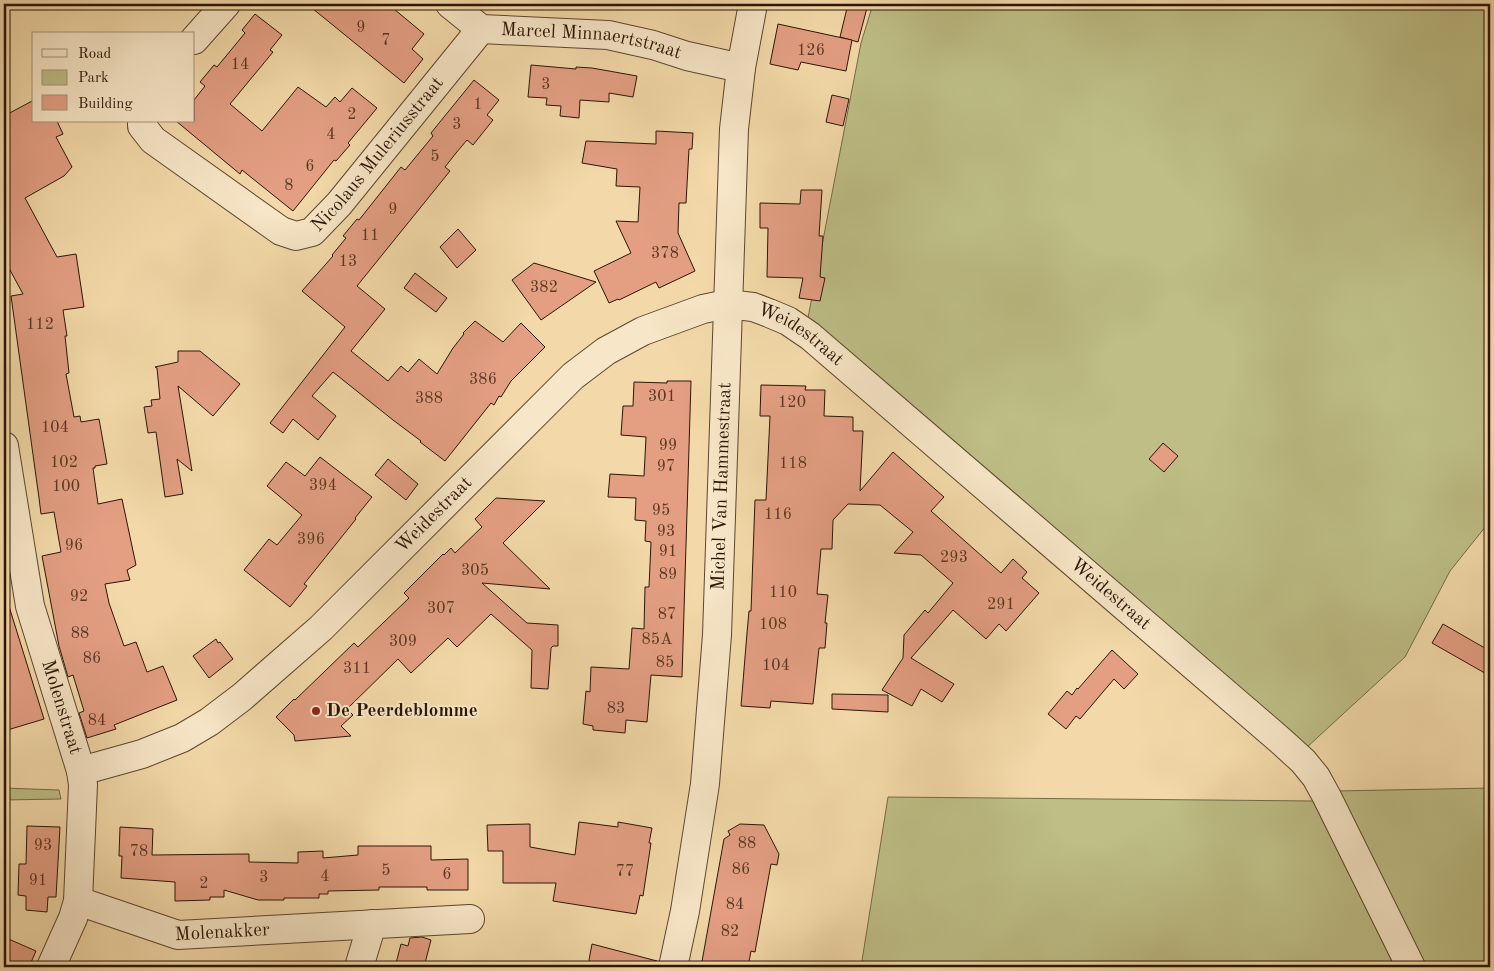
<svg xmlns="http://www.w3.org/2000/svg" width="1494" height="971" viewBox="0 0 1494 971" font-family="'Old Standard TT',serif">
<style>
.green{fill:#bebe86;stroke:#746a46}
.building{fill:#e49f83;stroke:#2b1505}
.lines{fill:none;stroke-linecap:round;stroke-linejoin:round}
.minor-casing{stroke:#5d462e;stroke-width:30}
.minor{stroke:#f7e6c7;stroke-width:28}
.poi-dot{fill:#8f2418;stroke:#f7e6c7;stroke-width:2}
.labels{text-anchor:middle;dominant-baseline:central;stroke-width:4;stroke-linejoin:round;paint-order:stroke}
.number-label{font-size:16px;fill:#593824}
.street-label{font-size:19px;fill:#2b1505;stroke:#f7e6c7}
.poi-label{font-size:19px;font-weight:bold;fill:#2b1505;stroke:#f7e6c7;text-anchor:start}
</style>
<rect width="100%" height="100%" fill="#f3d9a9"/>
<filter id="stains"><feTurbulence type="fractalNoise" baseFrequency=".004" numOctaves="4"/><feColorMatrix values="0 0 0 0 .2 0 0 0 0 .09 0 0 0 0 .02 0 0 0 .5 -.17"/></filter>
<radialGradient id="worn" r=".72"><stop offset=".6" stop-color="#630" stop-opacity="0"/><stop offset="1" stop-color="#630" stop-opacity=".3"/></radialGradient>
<g class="green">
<polygon points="873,4 1490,4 1490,521 1450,571 1405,657 1305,749 807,323 861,43"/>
<polygon points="4,788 59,790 61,799 4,800"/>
<polygon points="1490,788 1490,967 1425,967 1336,791"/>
<polygon points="888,797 1313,801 1395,967 861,967"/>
</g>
<g class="building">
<polygon points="307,4 388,4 424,34 412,49 423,59 404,83"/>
<polygon points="848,4 868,4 858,42 840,37"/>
<polygon points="255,14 282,35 270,50 273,52 230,104 262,131 298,87 326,107 335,97 340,102 352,88 377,108 348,143 350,145 336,161 334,160 293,211 242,170 240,174 176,121 194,121 194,100 205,86 200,82 214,65 217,67 245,33 242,30"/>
<polygon points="778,24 852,40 846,71 801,62 798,70 770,64"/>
<polygon points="531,65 576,69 576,67 592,68 637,76 633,97 609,93 609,102 580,100 579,118 560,116 561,106 546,105 547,98 528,97"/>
<polygon points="474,80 499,100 487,115 493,120 473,145 467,140 456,153 445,167 450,171 357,286 385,309 351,351 388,381 401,366 408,372 419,359 437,374 453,348 464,334 463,333 475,321 503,342 521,323 545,347 511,381 501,397 499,396 494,405 491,403 445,461 420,442 421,441 393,420 333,372 312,396 336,416 318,440 293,419 283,433 270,423 345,327 302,291 333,256 332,255 346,238 343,236 357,219 359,220 401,167 405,170 433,136 431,133"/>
<polygon points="832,95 849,99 843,126 826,122"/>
<polygon points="34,100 34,121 57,121 63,134 56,137 72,167 64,176 25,198 57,257 76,254 84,307 63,310 67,336 65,336 69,373 66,374 74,417 80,416 81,422 99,419 107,464 95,466 95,468 93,468 98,504 122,499 136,565 127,570 130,580 105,584 109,603 124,646 136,642 147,672 163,666 177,700 114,725 116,729 87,738 79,713 84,711 73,675 68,677 59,646 42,556 61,552 54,512 41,514 39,498 11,296 23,294 4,259 4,116"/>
<polygon points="656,131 693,133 692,149 689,149 686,203 679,203 678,233 695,271 659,288 656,282 619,300 618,299 609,303 594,271 631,253 616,221 638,222 640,187 616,186 617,169 582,163 586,141 656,144"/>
<polygon points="801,190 822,190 819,236 823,236 820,277 825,278 820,301 799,298 803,278 767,277 768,228 760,228 760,203 800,204"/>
<polygon points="458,229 476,250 457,268 440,247"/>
<polygon points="534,263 596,282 541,320 512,280"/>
<polygon points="415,273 447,298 436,312 404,288"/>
<polygon points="178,351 200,351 240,384 213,416 178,386 192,471 177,459 183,494 165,497 156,432 148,433 144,407 152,406 151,400 160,399 157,368 155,367 178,362"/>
<polygon points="667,381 691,381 682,677 651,675 647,722 626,720 625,733 593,730 593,726 583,724 586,691 590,692 591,667 629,669 632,628 644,629 645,587 649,587 651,542 645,541 646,521 635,520 636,498 608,497 610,474 644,476 646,437 621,435 623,406 633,406 634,382 667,383"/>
<polygon points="761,385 806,386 805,390 825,390 824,416 853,417 853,431 863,431 860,491 893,452 944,497 931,511 1001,573 1013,559 1027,572 1022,578 1039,593 1006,631 999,624 986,639 953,610 911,658 954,684 942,702 921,689 912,706 882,690 903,658 904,635 925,610 928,613 953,583 921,555 894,553 913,532 880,505 848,504 833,520 832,549 821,549 817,594 828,595 825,623 827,623 825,648 819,648 813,704 771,701 770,708 741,706 747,633 749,611 751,611 755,500 766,500 770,416 760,416"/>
<polygon points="1163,443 1178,456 1164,472 1149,459"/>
<polygon points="320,457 372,497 355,518 356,519 304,584 307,586 290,607 244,570 269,539 277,545 302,515 267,486 286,462 305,476"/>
<polygon points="388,459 418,484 406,500 375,475"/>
<polygon points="496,498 545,501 503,543 550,589 482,583 527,623 558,625 558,646 553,646 551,648 548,689 531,688 532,650 491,614 457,647 448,638 411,673 398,659 347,709 353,715 341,726 351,736 295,741 294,735 276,717 294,699 295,700 354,643 358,647 409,598 404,593 443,554 444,555 451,548 455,553 482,527 475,519"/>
<polygon points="8,603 44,719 4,731 4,604"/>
<polygon points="1443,624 1490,651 1490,676 1432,643"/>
<polygon points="216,639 218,643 220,642 233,659 209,678 193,656"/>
<polygon points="1112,650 1138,674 1124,689 1114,679 1080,719 1076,716 1066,729 1048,714 1067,691 1072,695 1077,688 1078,689"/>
<polygon points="832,694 888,695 888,712 832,709"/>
<polygon points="579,822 618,827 618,822 652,828 649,843 651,843 643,896 640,895 636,914 553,901 556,883 503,883 503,851 488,851 487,825 530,824 530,847 575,855"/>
<polygon points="740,824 764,825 779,854 777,865 771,864 755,952 751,951 748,967 701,967 724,839 730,835 728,831"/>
<polygon points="27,826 60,827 56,897 48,897 47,912 26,910 26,896 18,895 19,864 26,864"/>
<polygon points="120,827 153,829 152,855 249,854 249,862 298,863 298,852 323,851 323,858 358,855 358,846 431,846 431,860 468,859 468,890 427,890 427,887 379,887 379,890 328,891 328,894 319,894 319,898 284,898 284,900 258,900 224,890 224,897 210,897 210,900 175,901 175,882 121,878 122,856 119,856"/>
<polygon points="4,937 36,951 29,967 4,967"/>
<polygon points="422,937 431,940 424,967 395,967 401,944 408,946 410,938"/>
<polygon points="592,944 657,961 656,967 593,967 589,960"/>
</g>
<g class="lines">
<g class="minor-casing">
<g id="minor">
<path id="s1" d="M 450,4 L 481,29 L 608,35 L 653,45 L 687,56 L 741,68"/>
<polyline points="194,40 226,4"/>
<path id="s2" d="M 142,121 L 142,126 L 153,140 L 281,231 L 296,236 L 312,232 L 339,204 L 481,29"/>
<path id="s3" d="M 4,446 L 30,606 L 81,771 L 83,785 L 78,901 L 73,918 L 51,967"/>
<path id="s4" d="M 81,771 L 142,754 L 182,738 L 209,722 L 242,697 L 321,628 L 573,376 L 606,351 L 643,331 L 703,309 L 727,304 L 753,307 L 769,313 L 788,321 L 810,336 L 1281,741 L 1303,761 L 1316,777 L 1327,797 L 1411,967"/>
<path id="s5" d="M 78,901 L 178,935 L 470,919"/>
<polyline points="359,967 372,924"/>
<path id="s6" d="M 673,967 L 685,911 L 705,784 L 717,635 L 734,129 L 741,68 L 753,4"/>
</g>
</g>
<use href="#minor" class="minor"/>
</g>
<circle class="poi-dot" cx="316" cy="711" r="5"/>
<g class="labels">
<g class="number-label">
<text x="361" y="28">9</text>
<text x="386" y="41">7</text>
<text x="811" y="51">126</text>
<text x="240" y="65">14</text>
<text x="546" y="85">3</text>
<text x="478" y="105">1</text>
<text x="352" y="115">2</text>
<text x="457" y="125">3</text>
<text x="331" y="135">4</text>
<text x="435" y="157">5</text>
<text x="310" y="167">6</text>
<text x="289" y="186">8</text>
<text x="393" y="210">9</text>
<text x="370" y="236">11</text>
<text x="665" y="254">378</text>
<text x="348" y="262">13</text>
<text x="544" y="288">382</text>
<text x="40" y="325">112</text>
<text x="483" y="380">386</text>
<text x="662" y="397">301</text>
<text x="429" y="399">388</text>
<text x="792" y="403">120</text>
<text x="55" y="428">104</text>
<text x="668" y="446">99</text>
<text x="64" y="463">102</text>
<text x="793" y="464">118</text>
<text x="666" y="467">97</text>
<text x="323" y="486">394</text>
<text x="66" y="487">100</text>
<text x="661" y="511">95</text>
<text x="778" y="515">116</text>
<text x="666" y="532">93</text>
<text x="311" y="540">396</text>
<text x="74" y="546">96</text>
<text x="668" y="552">91</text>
<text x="954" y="558">293</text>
<text x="475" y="571">305</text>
<text x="668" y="575">89</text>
<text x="783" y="593">110</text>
<text x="79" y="597">92</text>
<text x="1001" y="605">291</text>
<text x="441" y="609">307</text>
<text x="667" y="615">87</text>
<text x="773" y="625">108</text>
<text x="80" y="634">88</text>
<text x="657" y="640">85A</text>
<text x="403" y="642">309</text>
<text x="92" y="659">86</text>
<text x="665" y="663">85</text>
<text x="776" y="666">104</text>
<text x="357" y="669">311</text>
<text x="616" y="709">83</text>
<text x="97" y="721">84</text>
<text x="747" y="844">88</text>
<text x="43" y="846">93</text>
<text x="139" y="852">78</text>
<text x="741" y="870">86</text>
<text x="386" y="871">5</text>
<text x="625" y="872">77</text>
<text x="447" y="875">6</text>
<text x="325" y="877">4</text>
<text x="264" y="878">3</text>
<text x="38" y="881">91</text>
<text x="204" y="884">2</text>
<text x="735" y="905">84</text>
<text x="730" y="932">82</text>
</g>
<g class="street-label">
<text stroke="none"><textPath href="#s1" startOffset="151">Marcel Minnaertstraat</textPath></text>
<text stroke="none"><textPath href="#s2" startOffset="314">Nicolaus Muleriusstraat</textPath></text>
<text stroke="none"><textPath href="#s4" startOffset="894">Weidestraat</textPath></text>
<text stroke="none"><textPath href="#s6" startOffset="484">Michel Van Hammestraat</textPath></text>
<text stroke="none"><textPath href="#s4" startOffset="444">Weidestraat</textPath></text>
<text stroke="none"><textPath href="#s4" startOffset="1299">Weidestraat</textPath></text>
<text stroke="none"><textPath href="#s3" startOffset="268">Molenstraat</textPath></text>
<text stroke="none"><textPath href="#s5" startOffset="150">Molenakker</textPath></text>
</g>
<g class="poi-label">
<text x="326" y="711">De Peerdeblomme</text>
</g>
</g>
<rect width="1494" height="971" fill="none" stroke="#f3d9a9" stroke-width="20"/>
<rect x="5" y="5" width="1484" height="961" fill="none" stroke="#2b1505" stroke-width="2.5"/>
<rect x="10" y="10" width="1474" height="951" fill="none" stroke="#2b1505"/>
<rect x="32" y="32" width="162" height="90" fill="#f7e6c7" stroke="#a59279"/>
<rect x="42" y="49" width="25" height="8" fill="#f7e6c7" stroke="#a59279"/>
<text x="78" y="58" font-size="15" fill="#2b1505">Road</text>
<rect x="42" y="70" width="25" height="15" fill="#bebe86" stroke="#a59279"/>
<text x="78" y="82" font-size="15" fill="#2b1505">Park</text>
<rect x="42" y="95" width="25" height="15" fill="#e49f83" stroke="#a59279"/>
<text x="78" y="108" font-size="15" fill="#2b1505">Building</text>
<rect width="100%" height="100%" filter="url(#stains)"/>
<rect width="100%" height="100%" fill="url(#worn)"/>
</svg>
